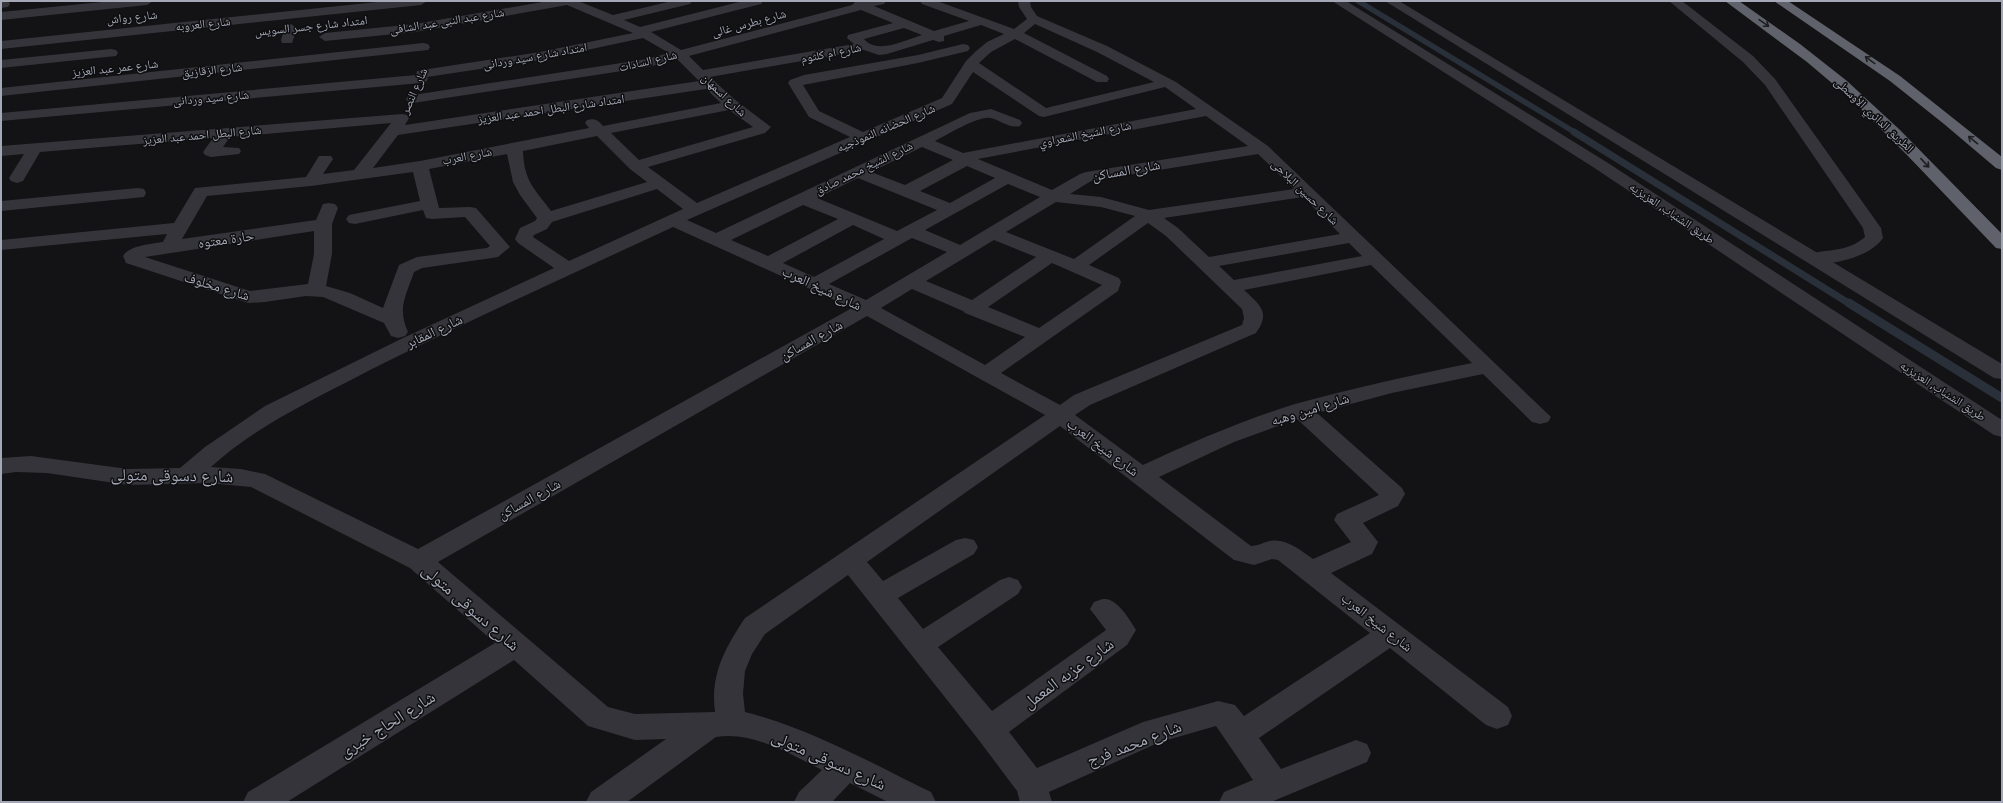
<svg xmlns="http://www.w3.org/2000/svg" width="2003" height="803" viewBox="0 0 2003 803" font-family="Roboto,'Noto Naskh Arabic',sans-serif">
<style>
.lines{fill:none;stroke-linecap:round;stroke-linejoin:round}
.stream-far2{stroke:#293039;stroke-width:5.5}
.stream-far1{stroke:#293039;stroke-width:7}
.stream{stroke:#293039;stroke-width:9}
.minor{fill:#34343a;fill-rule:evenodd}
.tertiary{fill:#34343a;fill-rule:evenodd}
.motorway{fill:#60626b;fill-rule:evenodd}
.oneway{stroke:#1e1f22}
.labels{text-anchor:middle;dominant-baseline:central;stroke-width:3;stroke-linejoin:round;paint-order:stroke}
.far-street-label{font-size:12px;fill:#a4a8b6;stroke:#0e0e10}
.street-label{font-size:14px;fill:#a4a8b6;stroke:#0e0e10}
.near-street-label{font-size:17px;fill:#a4a8b6;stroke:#0e0e10}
</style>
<rect width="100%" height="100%" fill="#131315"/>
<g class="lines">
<polyline class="stream-far2" points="1358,1 1576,133"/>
<polyline class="stream-far1" points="1574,132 1850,304"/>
<polyline class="stream" points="1849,303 2002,398"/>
<g class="minor">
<polygon points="112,1 153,1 147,5 1,20 1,12"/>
<polygon points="387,1 427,1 421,5 1,49 1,41"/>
<path d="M 548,1 L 578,1 L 613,15 L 672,1 L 692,1 L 690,4 L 624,20 L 640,27 L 743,1 L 763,1 L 761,4 L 651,32 L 681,50 L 852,5 L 856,1 L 886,1 L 884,4 L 874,6 L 934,31 L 969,21 L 922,4 L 920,1 L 937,1 L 1014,29 L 1027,19 L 1019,7 L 1018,1 L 1030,1 L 1031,7 L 1037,16 L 1107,46 L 1176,82 L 1268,146 L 1551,417 L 1548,422 L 1540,424 L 1532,422 L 1483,374 L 1392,393 L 1317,413 L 1402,488 L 1405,494 L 1398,506 L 1363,523 L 1378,542 L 1372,554 L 1331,573 L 1508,707 L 1512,716 L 1508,725 L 1497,729 L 1486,725 L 1390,648 L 1259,738 L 1281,769 L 1356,740 L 1367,744 L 1371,753 L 1367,762 L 1271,802 L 1219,802 L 1224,792 L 1253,780 L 1216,726 L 1160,742 L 1049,792 L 1052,802 L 1020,802 L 1017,791 L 978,739 L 848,575 L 765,634 L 752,654 L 745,671 L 743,694 L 745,712 C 810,728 871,763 931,792 L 936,802 L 888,802 L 850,783 L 832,802 L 794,802 L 799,792 L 822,770 C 790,754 753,731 716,737 L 627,802 L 586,802 L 591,792 L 666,739 L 635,740 L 588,726 L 514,660 L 287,802 L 243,802 L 248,792 L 495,643 L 410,568 L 251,487 L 208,483 L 128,485 L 47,473 L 16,472 L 1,474 L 1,458 L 31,456 L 128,469 L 180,468 L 205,447 L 265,406 L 403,338 L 554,268 L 518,243 L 515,239 L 520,228 L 535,221 L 537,218 L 520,195 L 513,182 L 507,154 L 429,169 L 439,208 L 470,207 L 476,208 L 510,247 L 498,257 L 492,258 L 422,268 L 414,272 C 406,296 397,308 408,332 L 405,336 L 398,338 L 391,336 L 384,323 L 323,297 L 306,296 L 265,302 L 248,303 L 126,263 L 123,256 C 130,245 151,244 163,242 L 167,234 L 1,250 L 1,240 L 174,223 L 195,188 L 306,177 L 319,156 L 331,156 L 333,159 L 323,174 L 354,170 L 391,123 L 230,137 L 223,147 L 239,148 L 241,151 L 239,154 L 211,157 L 205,155 L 203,152 L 213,138 L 40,152 L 23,181 L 17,183 L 11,181 L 9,178 L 24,154 L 1,156 L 1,146 L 402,114 L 407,115 L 409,118 L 405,125 L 699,81 L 677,59 L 648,67 L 413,103 L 408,102 L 406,99 L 408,96 L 413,95 L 647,59 L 669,53 L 643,38 L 540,60 L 427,77 L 428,79 L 426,82 L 421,83 L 1,121 L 1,113 L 416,75 L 417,71 L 422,70 L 540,52 L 633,33 L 567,5 L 415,32 L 325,41 L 319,37 L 325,33 L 415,24 ZM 861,10 L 893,23 L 848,35 L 847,38 L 854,44 L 703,70 L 689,56 ZM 1035,24 L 1097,52 L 1154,82 L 1046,108 L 979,63 L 991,52 L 1015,39 L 1097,82 L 1107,82 L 1109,79 L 1107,76 L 1024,33 ZM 981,25 L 1004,34 L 987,42 L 975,52 L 966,61 L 942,98 L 863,132 L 819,111 L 803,85 L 918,63 L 968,51 L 970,48 L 968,45 L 963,44 L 918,55 L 804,75 L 790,80 L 788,83 L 809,117 L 850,137 L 697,203 L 648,167 L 765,133 L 771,127 L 734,99 L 710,77 L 864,50 L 879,55 L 887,54 L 933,40 L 939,42 L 944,41 L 944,36 ZM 904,28 L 922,35 C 905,40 877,55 864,39 ZM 973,72 L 1039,116 L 1044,117 L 1165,87 L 1196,109 L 963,153 L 935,141 C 947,135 978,116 990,118 C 1001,120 1009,129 1020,126 L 1022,123 L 1020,120 L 991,109 L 970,113 L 716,233 L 687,220 L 952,104 ZM 706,89 L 721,103 L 603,126 C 598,120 595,118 587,120 L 585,123 L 589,128 L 420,161 L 373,168 L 398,135 ZM 729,110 L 753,127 L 639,160 L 611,133 ZM 1206,116 L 1248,146 L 1086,172 L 1080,174 L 1052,190 L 978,159 ZM 597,136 L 630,169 L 647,182 L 551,211 C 534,188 524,181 523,151 ZM 922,147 L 953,160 L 905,185 L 871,172 ZM 1258,154 L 1294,189 L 1149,210 L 1101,197 L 1070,194 L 1091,181 ZM 967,166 L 995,178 L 950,203 L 920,191 ZM 413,172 L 420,201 L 349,215 L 346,219 L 349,223 L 355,224 L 423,210 L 426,218 L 432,219 L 465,217 L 490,246 L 487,248 L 417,257 L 399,265 L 383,308 L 350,293 L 326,286 L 332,254 L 332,224 L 338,208 L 335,204 L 329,203 L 323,204 L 316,220 L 182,239 L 207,196 L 311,186 ZM 858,178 L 937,210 L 897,231 L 817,198 ZM 1008,184 L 1040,197 L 960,245 L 925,230 ZM 657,189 L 683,209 L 569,261 L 533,237 L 534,235 L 547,229 L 552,222 ZM 1303,197 L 1340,234 L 1209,257 L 1178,228 L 1164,218 ZM 1056,202 L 1101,207 L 1135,216 L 1074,259 L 1006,232 ZM 803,205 L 838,219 L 768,256 L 731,240 ZM 1148,223 L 1166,236 L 1242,309 L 1244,318 L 1242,325 L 1074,395 L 1060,405 L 1001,373 L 1118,291 L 1121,282 L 1119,278 L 1089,265 ZM 853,225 L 884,239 L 814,277 L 783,263 ZM 673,227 L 852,308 L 418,549 L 265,474 L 241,469 L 211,467 C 257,425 315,399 370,370 C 470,320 572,274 673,227 ZM 314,231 L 314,254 L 308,284 L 250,291 L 145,257 ZM 912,238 L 947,252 L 866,300 L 829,284 ZM 994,240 L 1036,257 L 972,300 L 926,281 ZM 1349,243 L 1362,256 L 1234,280 L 1219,266 ZM 1052,263 L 1102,285 L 1039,328 L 988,307 ZM 1371,265 L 1472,363 C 1413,375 1353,388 1295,404 C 1243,420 1192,442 1143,465 L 1075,415 L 1090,405 L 1256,333 C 1271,312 1260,305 1244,290 ZM 912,289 L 963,311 L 965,313 L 1025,337 L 985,365 L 881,308 ZM 867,316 L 1045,415 L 745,618 C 725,648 710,675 715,712 L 635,714 L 608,707 L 438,562 ZM 1297,419 L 1379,495 L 1337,514 L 1334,520 L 1351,542 L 1313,559 C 1300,550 1286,538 1270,541 C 1264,542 1258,546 1251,546 L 1159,477 L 1234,442 ZM 1060,426 L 1234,560 L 1254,565 L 1272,559 L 1278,560 L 1370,633 L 1244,716 L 1235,705 L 1218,701 L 1143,722 L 1037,768 L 1009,732 L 1127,645 L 1136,630 C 1130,620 1117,598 1104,599 C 1101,599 1097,601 1094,602 L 1090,609 L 1106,630 L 992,711 L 938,647 L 1018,594 L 1022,587 L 1018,580 L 1009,577 L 1000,580 L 923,629 L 898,598 L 974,554 L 978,547 L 974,540 L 965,538 L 956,540 L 883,581 L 867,562 Z"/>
<path d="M 1669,1 L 1682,1 L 1753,56 L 1775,79 L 1881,228 L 1883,238 C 1870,257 1831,267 1809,262 L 1806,258 L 1809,254 C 1829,249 1848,252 1865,237 L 1863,228 L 1765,85 L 1743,62 Z"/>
<polygon points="291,24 297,28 292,43 282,43 281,40 285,28"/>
<polygon points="423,43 428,44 430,47 428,50 1,96 1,88"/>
<polygon points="111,49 116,50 118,53 116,56 1,68 1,60"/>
<polygon points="138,188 144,189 146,193 144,197 1,211 1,201"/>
</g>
<g class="tertiary">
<polygon points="1,1 8,1 10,4 8,7 1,8"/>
<polygon points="1332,1 1346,1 1608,163 2002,420 2002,437 1994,435 1596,169"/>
<polygon points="1385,1 1399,1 2002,364 2002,379 1994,378"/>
</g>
<g class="motorway">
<polygon points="1725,1 1739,1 1800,44 1847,81 1900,130 2002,234 2002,249 1996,248 1907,155 1852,100 1807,62"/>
<polygon points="1774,1 1788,1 1900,76 2002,157 2002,170 1996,168 1944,124 1890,81"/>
</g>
</g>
<defs><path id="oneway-shaft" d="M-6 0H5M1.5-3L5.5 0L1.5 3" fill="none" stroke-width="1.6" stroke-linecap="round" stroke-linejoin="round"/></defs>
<g class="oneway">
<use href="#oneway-shaft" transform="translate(1764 23) rotate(35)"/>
<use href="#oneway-shaft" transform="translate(1870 60) rotate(-144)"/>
<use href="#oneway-shaft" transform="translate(1973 140) rotate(-141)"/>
<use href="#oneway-shaft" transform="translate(1925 163) rotate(47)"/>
</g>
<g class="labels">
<g class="far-street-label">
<text transform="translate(132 17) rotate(-6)">شارع رواش</text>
<text transform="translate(447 21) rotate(-9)">شارع عبد النبى عبد الشافى</text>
<text transform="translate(749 23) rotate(-15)">شارع بطرس غالى</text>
<text transform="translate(203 24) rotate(-6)">شارع العروبه</text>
<text transform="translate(311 26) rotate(-6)">امتداد شارع جسر السويس</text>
<text transform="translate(831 53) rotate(-11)">شارع ام كلثوم</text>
<text transform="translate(535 56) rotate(-10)">امتداد شارع سيد وردانى</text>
<text transform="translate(648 61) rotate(-13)">شارع السادات</text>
<text transform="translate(115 68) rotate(-6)">شارع عمر عبد العزيز</text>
<text transform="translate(212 70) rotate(-6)">شارع الزقازيق</text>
<text transform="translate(414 91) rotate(-66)">شارع النصر</text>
<text transform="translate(724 95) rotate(43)">شارع اسمهان</text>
<text transform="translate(211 98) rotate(-5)">شارع سيد وردانى</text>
<text transform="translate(551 109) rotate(-8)">امتداد شارع البطل احمد عبد العزيز</text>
<text transform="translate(1874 115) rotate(43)">الطريق الدائري الأوسطى</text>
<text transform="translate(886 128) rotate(-23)">شارع الحضانه النموذجيه</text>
<text transform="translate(1085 134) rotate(-11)">شارع الشيخ الشعراوي</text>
<text transform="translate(202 135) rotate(-5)">شارع البطل احمد عبد العزيز</text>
<text transform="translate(467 156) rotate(-11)">شارع العرب</text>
<text transform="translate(864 168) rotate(-26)">شارع الشيخ محمد صادق</text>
<text transform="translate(1305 192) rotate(44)">شارع حسين البلاحى</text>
<text transform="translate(1672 213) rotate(34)">طريق الشنباب, العزيزيه</text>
<text transform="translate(1943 391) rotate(33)">طريق الشنباب, العزيزيه</text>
</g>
<g class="street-label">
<text transform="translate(1126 170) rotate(-10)">شارع المساكن</text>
<text transform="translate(226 239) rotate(-8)">حارة معتوه</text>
<text transform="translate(217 286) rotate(17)">شارع مخلوف</text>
<text transform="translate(822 288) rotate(25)">شارع شيخ العرب</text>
<text transform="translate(434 331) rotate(-25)">شارع المقابر</text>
<text transform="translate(811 340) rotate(-29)">شارع المساكن</text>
<text transform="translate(1310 409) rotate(-17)">شارع امين وهبه</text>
<text transform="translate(1103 447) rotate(37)">شارع شيخ العرب</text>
<text transform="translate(529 499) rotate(-29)">شارع المساكن</text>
<text transform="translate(1377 622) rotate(38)">شارع شيخ العرب</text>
</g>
<g class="near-street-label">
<text transform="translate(172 475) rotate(1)">شارع دسوقى متولى</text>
<text transform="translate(471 607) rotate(41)">شارع دسوقى متولى</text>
<text transform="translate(1068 673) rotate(-36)">شارع عزبه المعمل</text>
<text transform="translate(387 724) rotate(-32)">شارع الحاج خيرى</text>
<text transform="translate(1134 743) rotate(-21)">شارع محمد فرج</text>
<text transform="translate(829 760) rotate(24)">شارع دسوقى متولى</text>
</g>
</g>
<rect width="2003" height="803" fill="none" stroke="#a4a8b6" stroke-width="4"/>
</svg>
